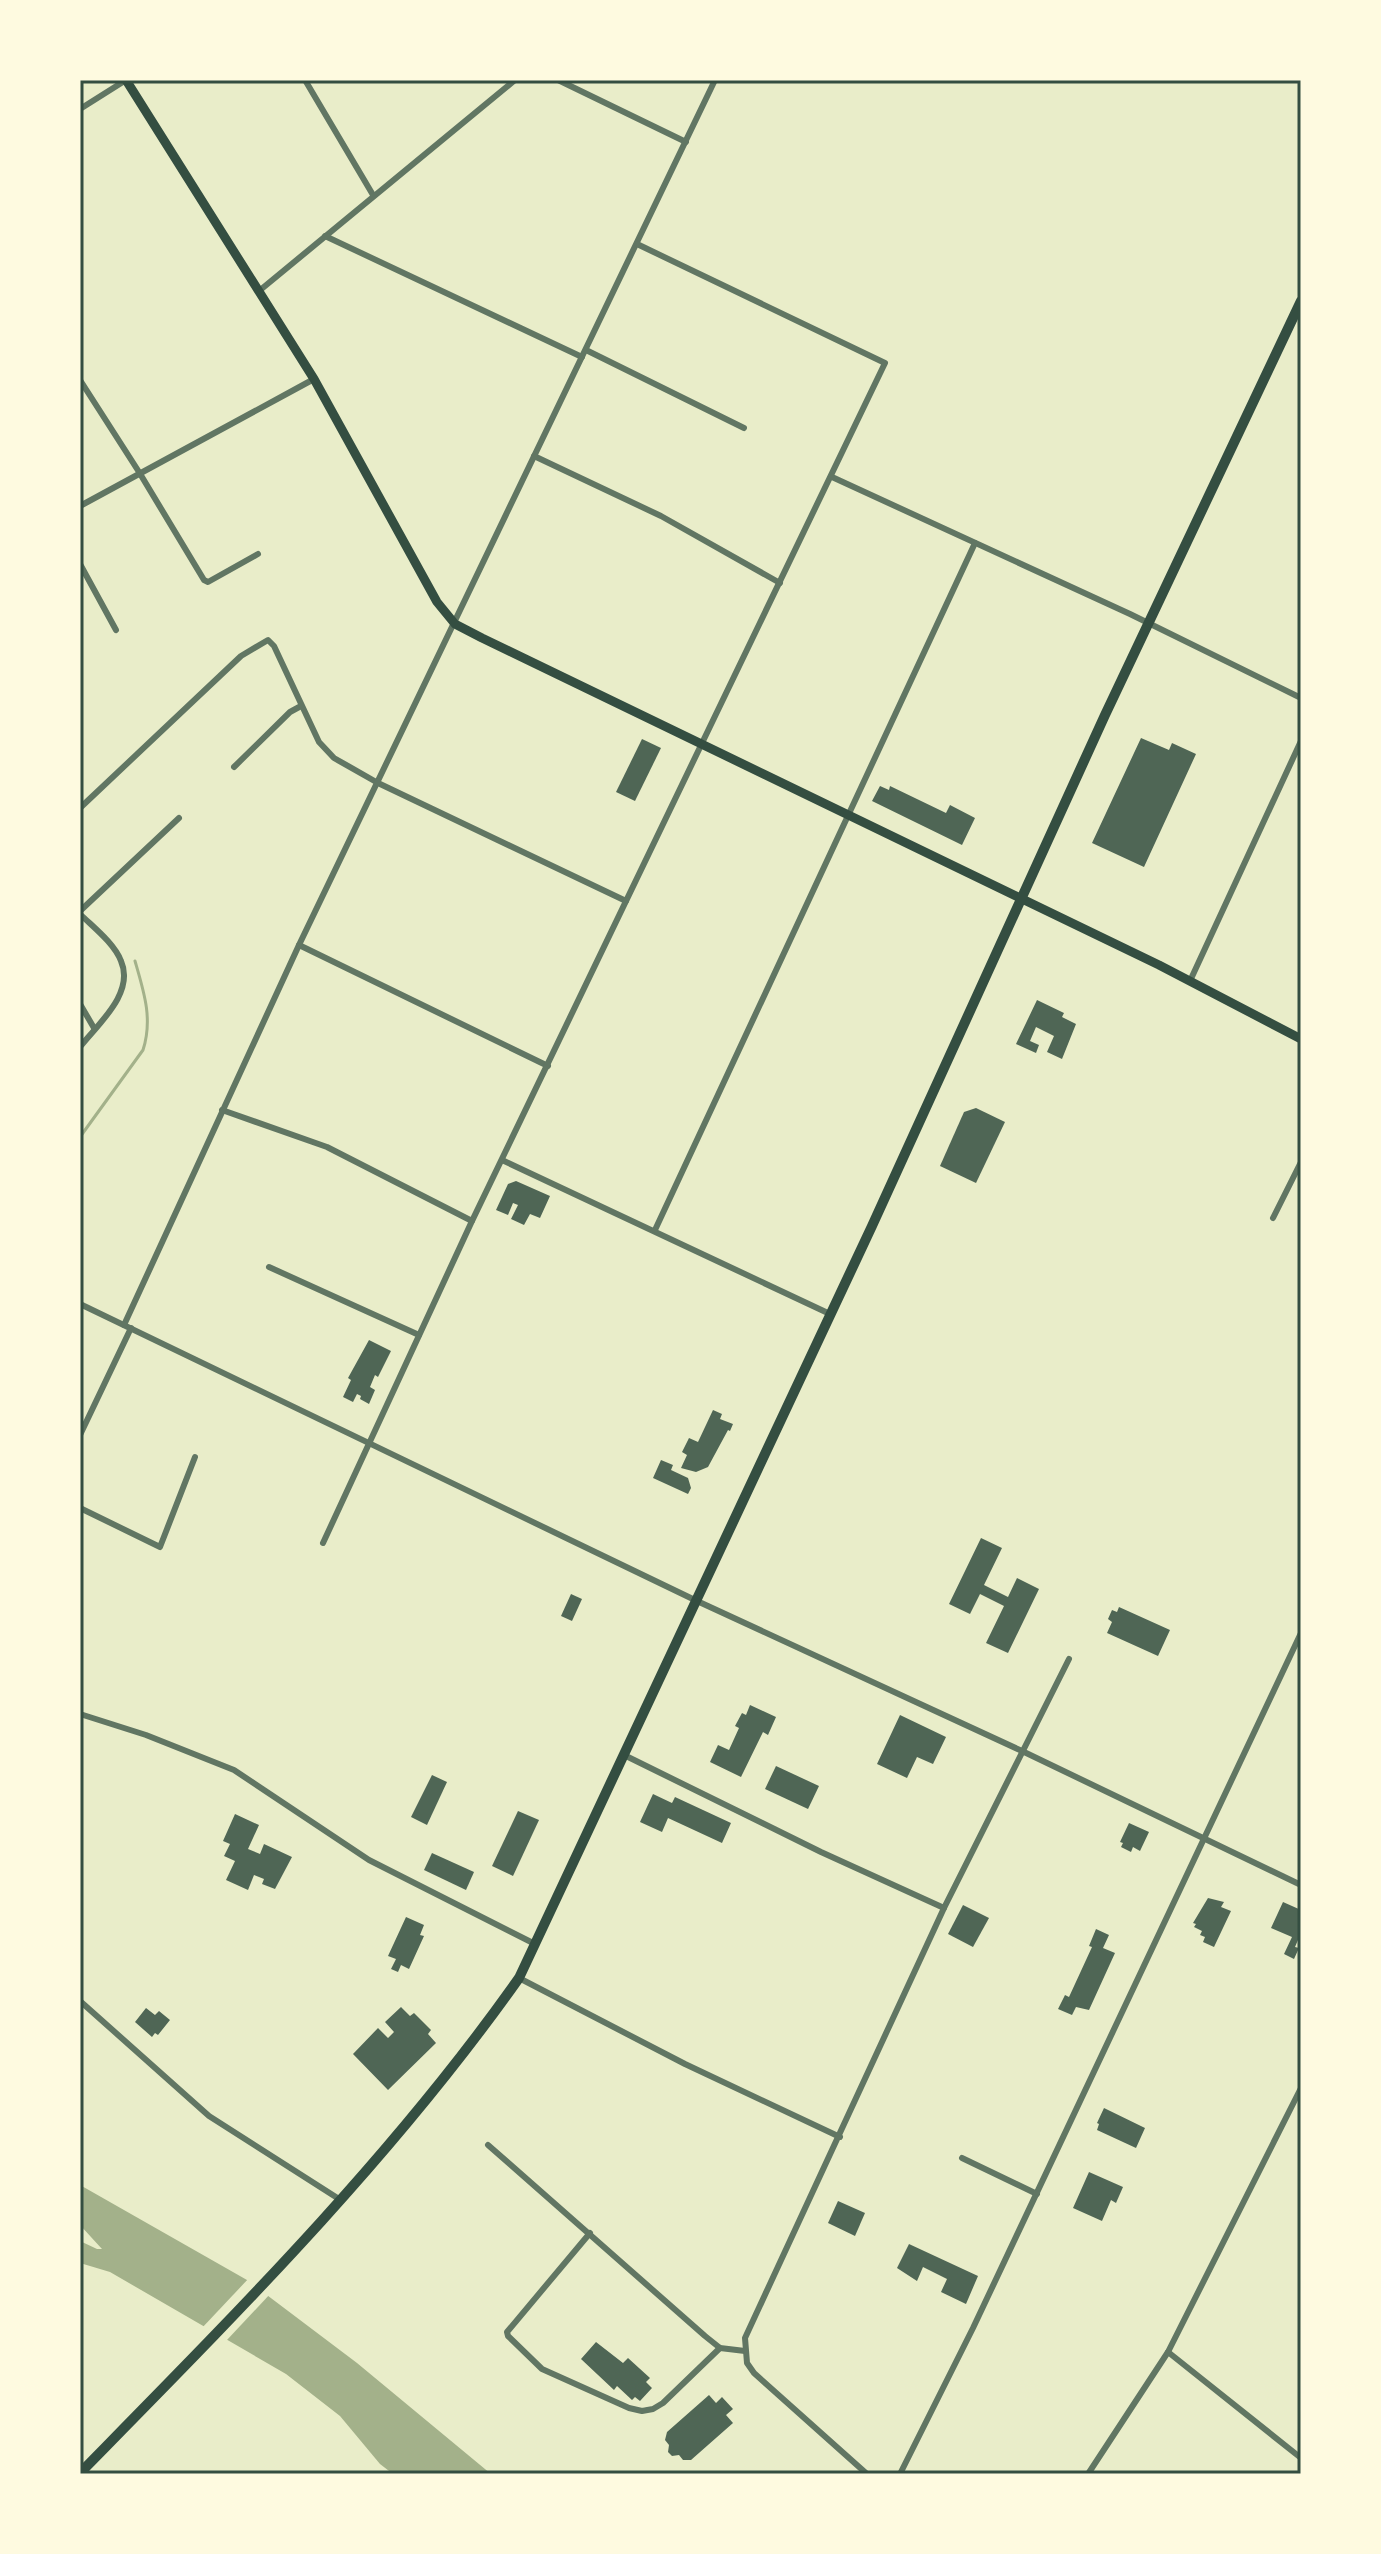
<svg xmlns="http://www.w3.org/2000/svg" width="1381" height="2554" viewBox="0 0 1381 2554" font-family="'Open Sans',sans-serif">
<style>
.water{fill:#a3b18a}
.pier{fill:#e9edc9}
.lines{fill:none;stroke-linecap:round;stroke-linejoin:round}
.stream{stroke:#a3b18a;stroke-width:3}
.building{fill:#4f6655}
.minor{stroke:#617663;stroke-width:6}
.primary{stroke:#344e41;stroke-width:9}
.trunk{stroke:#344e41;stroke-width:10}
.neatline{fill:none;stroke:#344e41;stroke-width:3}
</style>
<rect width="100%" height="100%" fill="#e9edc9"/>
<polygon class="water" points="80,2185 247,2280 357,2363 491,2474 393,2474 380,2464 340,2416 286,2374 110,2272 80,2263 80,2241 97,2249 102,2249 80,2225"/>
<polygon class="pier" points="250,2277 271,2293 226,2341 201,2329"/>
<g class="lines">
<path class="stream" d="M 80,1137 L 143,1050 C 153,1019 144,992 135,961"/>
</g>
<g class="building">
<polygon points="1141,738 1169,750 1172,743 1196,754 1144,867 1092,843"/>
<polygon points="642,739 661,748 635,801 616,792"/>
<polygon points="880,786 889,790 890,786 946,813 950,805 975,818 962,845 872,801"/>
<polygon points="1037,1000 1064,1013 1062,1017 1076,1024 1062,1059 1047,1052 1054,1036 1036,1027 1030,1041 1039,1045 1036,1053 1016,1044"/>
<polygon points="976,1108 1005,1122 976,1183 940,1166 964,1112"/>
<polygon points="516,1181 550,1196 540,1218 530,1214 524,1225 511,1219 518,1205 513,1203 508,1215 496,1210 508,1184"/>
<polygon points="369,1340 391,1351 378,1377 375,1375 370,1387 375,1390 369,1404 360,1399 361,1396 357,1394 353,1402 343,1397 351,1380 348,1378"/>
<polygon points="713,1410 722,1414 720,1419 733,1424 730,1431 728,1430 708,1467 696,1472 681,1468 687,1455 682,1452 689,1438 698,1442"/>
<polygon points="661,1460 673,1465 671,1470 688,1478 691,1488 688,1494 653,1478"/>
<polygon points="981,1538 1002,1548 984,1585 1008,1597 1017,1578 1039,1589 1008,1653 986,1643 1004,1606 980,1594 970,1614 949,1604"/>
<polygon points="571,1594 582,1599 572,1621 561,1616"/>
<polygon points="1119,1607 1170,1630 1158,1656 1107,1633 1112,1622 1108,1619 1112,1610 1117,1612"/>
<polygon points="750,1705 776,1717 768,1735 763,1732 741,1777 710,1762 718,1745 729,1750 739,1728 735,1726 742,1713 746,1715"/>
<polygon points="900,1715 946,1737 933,1764 917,1757 907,1778 877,1764"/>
<polygon points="776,1766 819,1786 808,1809 765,1789"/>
<polygon points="432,1775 447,1782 427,1825 411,1817"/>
<polygon points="653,1794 672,1803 675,1797 731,1823 722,1843 668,1818 662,1832 640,1822"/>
<polygon points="518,1811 539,1820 513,1876 492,1866"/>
<polygon points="235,1814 259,1825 248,1849 260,1854 264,1844 292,1857 275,1889 262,1884 264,1879 254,1875 248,1890 226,1880 235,1861 224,1856 230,1844 223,1841"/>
<polygon points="1129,1823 1149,1832 1140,1851 1133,1847 1131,1852 1121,1847 1123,1843 1120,1842"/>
<polygon points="432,1853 474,1872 466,1890 424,1870"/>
<polygon points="1208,1898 1224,1902 1221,1907 1231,1911 1214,1947 1203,1942 1205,1937 1200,1935 1202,1931 1194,1927 1196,1924 1193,1923"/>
<polygon points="1283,1902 1301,1910 1301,1933 1295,1947 1299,1948 1294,1959 1284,1954 1292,1937 1271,1928"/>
<polygon points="963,1905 989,1918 973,1947 948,1934"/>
<polygon points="406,1917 424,1925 420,1935 424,1936 409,1969 401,1965 398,1972 391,1969 396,1959 388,1956"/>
<polygon points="1096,1929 1109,1935 1103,1948 1115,1953 1089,2010 1076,2007 1072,2015 1058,2009 1065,1995 1069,1997 1092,1947 1089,1946"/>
<polygon points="401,2007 410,2016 414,2013 431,2030 428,2034 436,2043 388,2090 353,2054 378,2028 388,2038 394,2032 385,2022"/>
<polygon points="146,2008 155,2015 159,2011 170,2020 158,2035 155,2033 152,2037 135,2022"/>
<polygon points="1104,2108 1145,2128 1136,2148 1097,2130 1099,2124 1097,2123"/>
<polygon points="1089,2172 1123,2187 1116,2203 1111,2200 1102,2221 1073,2208"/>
<polygon points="838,2201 865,2213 855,2236 828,2223"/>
<polygon points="909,2244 978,2276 966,2304 941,2292 947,2279 923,2267 917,2281 897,2268"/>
<polygon points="596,2342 623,2363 628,2358 650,2378 646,2382 652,2388 640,2401 635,2397 632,2400 617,2386 614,2390 581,2359"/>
<polygon points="709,2395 716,2403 722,2397 733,2409 726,2415 733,2423 691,2460 683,2460 679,2455 672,2456 668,2452 669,2445 665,2440 667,2432"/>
</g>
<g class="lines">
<g class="minor">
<polyline points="305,80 373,195"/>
<polyline points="558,80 686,142"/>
<polyline points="80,109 126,80"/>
<polyline points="325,236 582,357"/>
<polyline points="259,291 515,80"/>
<polyline points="586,350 744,428"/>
<polyline points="80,380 139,472 204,580 208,582 258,554"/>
<polyline points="534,456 661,516 780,583"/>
<polyline points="832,477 1130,614 1301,698"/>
<polyline points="80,506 314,379"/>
<polyline points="80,564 116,630"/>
<polyline points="234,767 290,712 301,706"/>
<polyline points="80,808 241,656 268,640 274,646 319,742 334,758 378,783 626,901"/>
<polyline points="80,911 179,818"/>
<path d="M 80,914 C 93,927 114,943 121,961 C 135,993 98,1024 80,1047"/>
<polyline points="299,945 548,1066"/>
<polyline points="1190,981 1301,741"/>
<polyline points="80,1004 94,1028"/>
<polyline points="222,1110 327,1147 472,1221"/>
<polyline points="502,1160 830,1314"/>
<polyline points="1273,1218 1301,1162"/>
<polyline points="655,1230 975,543"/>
<polyline points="269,1267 419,1335"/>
<polyline points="80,1304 697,1601 1022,1751 1301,1885"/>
<polyline points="124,1325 299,945 715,80"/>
<polyline points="80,1435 131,1328"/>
<polyline points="80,1508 160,1547 195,1457"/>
<polyline points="323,1543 472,1221 885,363 637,244"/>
<polyline points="80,1714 146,1735 234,1770 369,1860 535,1944"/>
<polyline points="624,1755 821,1852 944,1908"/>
<polyline points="519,1978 685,2064 840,2137"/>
<polyline points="80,2001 209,2116 339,2199"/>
<polyline points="488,2145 705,2336 720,2348 745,2351"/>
<polyline points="962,2158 1037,2194"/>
<polyline points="590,2233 507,2332 508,2336 542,2369 629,2408 642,2411 653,2409 663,2403 720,2348"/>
<polyline points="1168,2352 1301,2458"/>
<polyline points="867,2474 754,2373 747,2363 745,2338 944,1908 1069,1659"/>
<polyline points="900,2474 973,2328 1301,1633"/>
<polyline points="1088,2474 1168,2352 1301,2088"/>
</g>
<polyline class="primary" points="126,80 314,379 437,602 455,624 482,638 1159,965 1301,1039"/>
<path class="trunk" d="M 80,2473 C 234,2316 392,2158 519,1978 L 872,1226 L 1105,715 L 1301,301"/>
</g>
<rect width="1381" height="2554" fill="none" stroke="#fefae0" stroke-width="164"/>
<rect x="82" y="82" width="1217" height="2390" class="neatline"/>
</svg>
